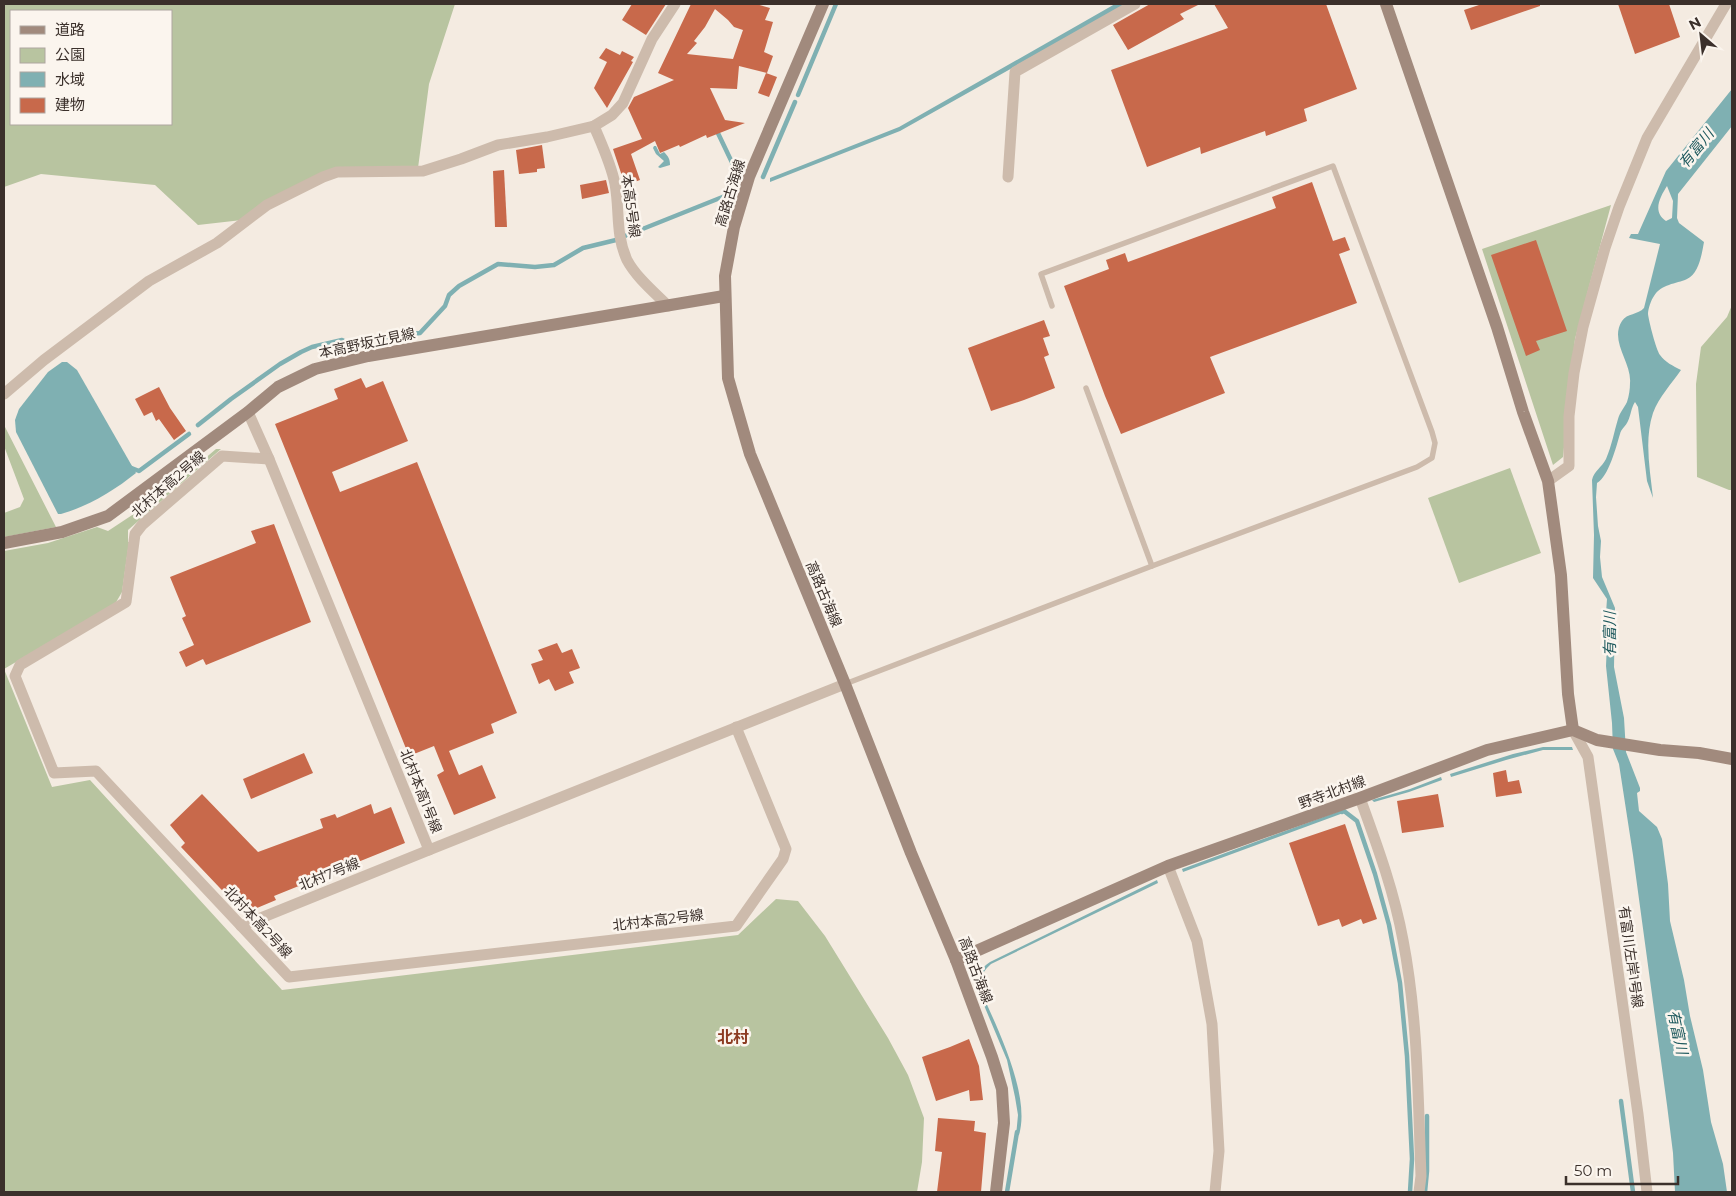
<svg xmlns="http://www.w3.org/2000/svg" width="1736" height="1196" viewBox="0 0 1736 1196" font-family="Montserrat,'Noto Sans JP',sans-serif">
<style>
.green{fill:#b8c4a0;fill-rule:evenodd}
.water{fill:#7fb0b2;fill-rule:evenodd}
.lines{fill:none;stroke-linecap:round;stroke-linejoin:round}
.stream{stroke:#7fb0b2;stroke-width:4.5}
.building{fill:#c8694b;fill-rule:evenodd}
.lane{stroke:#cdbbac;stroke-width:5.5}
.street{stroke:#cdbbac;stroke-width:11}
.secondary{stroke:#a18a7d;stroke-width:12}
.labels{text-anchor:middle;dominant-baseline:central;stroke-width:5;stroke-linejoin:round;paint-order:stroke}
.street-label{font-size:14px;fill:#3b302b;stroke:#fbf5ee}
.water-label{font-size:15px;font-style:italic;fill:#1f5a5e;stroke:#fbf5ee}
.quarter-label{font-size:16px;font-weight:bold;fill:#8c3b22;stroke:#fbf5ee}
</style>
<rect width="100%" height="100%" fill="#f4ebe1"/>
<g class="green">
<path d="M 4,4 L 455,4 L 429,84 L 418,168 L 349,169 L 242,220 L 198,225 L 155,185 L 41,174 L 4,187 ZM 11,11 L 171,11 L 171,124 L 11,124 Z"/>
<polygon points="1611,205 1575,339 1563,457 1553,465 1482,249"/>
<polygon points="1732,305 1732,490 1729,490 1697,477 1696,384 1701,347 1727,317"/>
<polygon points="4,425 56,527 4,537 4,513 20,507 24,499 4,446"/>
<polygon points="216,449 221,449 128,530 128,542 129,542 122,592 115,604 4,669 52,787 90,780 282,990 738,935 776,899 798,901 825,936 888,1038 908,1075 924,1118 922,1162 917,1192 4,1192 4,551 48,543 97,527 108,531 161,496"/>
<polygon points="1510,468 1541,553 1459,583 1428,498"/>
</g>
<g class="water">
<polygon points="1115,4 1126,4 900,131 770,182 770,178 899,127"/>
<path d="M 1732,84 L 1732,126 L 1678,194 L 1677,218 L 1679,223 L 1704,242 C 1702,253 1699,274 1687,279 C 1676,284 1661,284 1654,296 C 1651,300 1648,309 1648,314 C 1649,322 1656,349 1660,355 C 1665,362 1673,366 1681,370 C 1672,383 1659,397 1653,413 C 1644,440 1650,470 1653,498 L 1647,481 L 1638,407 L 1635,402 C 1631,408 1631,415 1628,421 C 1626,426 1621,429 1620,434 C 1616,447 1609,476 1597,483 L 1596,497 L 1598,526 L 1601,541 L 1600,557 L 1602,577 L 1615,608 L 1614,667 L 1624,718 L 1626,752 L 1640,788 L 1640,791 L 1637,793 L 1639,811 L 1657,827 L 1662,839 L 1668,884 L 1670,921 L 1684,980 L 1690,1016 L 1703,1070 L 1711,1122 L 1723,1164 L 1727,1192 L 1675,1192 L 1673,1153 L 1667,1105 L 1633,855 L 1619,764 L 1613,749 L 1612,723 L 1606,666 L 1608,618 L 1606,613 L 1607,599 L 1593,578 L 1594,535 L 1592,480 C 1594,471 1602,467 1606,459 C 1612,445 1614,432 1618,419 C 1620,412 1624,408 1627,402 C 1629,396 1630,389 1630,383 C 1632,363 1609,341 1622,321 C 1627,313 1638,315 1644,308 L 1660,244 L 1629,238 L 1631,234 L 1638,234 L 1666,171 L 1732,89 L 1731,87 ZM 1667,186 L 1673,201 L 1672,218 L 1666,221 C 1652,212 1660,197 1667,186 Z"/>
<path d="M 654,146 L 656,146 L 660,154 L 664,152 C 668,156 670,159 670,165 L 660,168 L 658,167 L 664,161 L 656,154 L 653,148 Z"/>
<path d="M 62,362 L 67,362 L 77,370 L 136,473 C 115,490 87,507 61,514 L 58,514 L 16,432 L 15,420 L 19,409 L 48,372 Z"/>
<polygon points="1543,747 1572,747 1573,750 1543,750 1506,760 1451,777 1450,774 1513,754"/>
<polygon points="1441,777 1442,780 1409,792 1374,802 1372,800 1410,789"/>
<polygon points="1345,809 1346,812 1183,872 1182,869"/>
<path d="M 1157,880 L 1158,883 L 991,964 C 982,972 979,979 981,991 C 997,1028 1031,1095 1019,1135 L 1016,1136 L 1018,1115 L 1015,1097 L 1007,1060 L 978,991 C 976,979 979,969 990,962 Z"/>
</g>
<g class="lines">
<g class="stream">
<polyline points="798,95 836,4"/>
<polyline points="716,129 738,175"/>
<polyline points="763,177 795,102"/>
<polyline points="625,236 730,194"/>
<polyline points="198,425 231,399 280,364 301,352 312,347 342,340 346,342 420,333 445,306 449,295 459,286 498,264 535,267 554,265 583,248 616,240"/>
<polyline points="129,467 139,471 189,434"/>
<polyline points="1342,812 1344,811 1357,821 1375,874 1389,925 1400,983 1407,1056 1412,1159 1410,1192"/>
<polyline points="1621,1101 1633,1192"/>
<polyline points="1007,1192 1017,1132"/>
<polyline points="1425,1192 1427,1171 1427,1116"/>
</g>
</g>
<g class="building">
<polygon points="632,4 666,4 646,35 622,20"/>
<path d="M 691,4 L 756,4 L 770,8 L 765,20 L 773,22 L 764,52 L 773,56 L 767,73 L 739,66 L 737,89 L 710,88 L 725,120 L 745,123 L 707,138 L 706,135 L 680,147 L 679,145 L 660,153 L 655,141 L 631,154 L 640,180 L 623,186 L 622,176 L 613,149 L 642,139 L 628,108 L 634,97 L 674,80 L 658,73 ZM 715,9 L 728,20 L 734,27 L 743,30 L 733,59 L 687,54 L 697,43 L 694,41 L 705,27 Z"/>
<polygon points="1150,4 1200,4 1180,14 1184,19 1128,50 1113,25"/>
<polygon points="1214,4 1326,4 1357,89 1304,109 1307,121 1266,136 1265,131 1201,154 1200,147 1147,167 1111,70 1228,28"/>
<polygon points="1482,4 1540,4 1540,6 1471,30 1464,10"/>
<polygon points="1618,4 1669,4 1680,37 1635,54"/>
<polygon points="606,48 620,55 622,51 634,57 631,61 633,62 607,108 594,88 607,62 599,58"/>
<polygon points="766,73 777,77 769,97 758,93"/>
<polygon points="542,145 545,168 537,169 537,172 519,174 516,150"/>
<polygon points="504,170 507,227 495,227 493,171"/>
<polygon points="606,180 609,193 582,199 580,185"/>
<polygon points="1312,182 1333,241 1345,237 1350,250 1339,254 1357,303 1210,357 1225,393 1121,434 1105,396 1064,286 1109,269 1106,260 1125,253 1128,262 1276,208 1272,197"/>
<polygon points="1536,240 1567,331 1536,341 1540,350 1526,356 1491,255"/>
<polygon points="1044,320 1050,336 1043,338 1049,355 1044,357 1055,388 1024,400 991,411 968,348"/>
<polygon points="361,378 366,388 383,381 408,441 332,472 340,492 417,462 517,713 491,724 494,733 449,751 459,775 482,765 496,798 454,815 437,775 444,771 434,746 409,756 275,424 338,399 334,389"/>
<polygon points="159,387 170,408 186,431 174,440 159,419 156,421 152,412 144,416 135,399"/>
<polygon points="274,524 311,622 206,665 203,659 186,667 179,652 194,645 182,618 186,616 170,577 256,543 251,531"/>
<polygon points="557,643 562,653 572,649 580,668 569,672 574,683 555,691 549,679 539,684 531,664 543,660 538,650"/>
<polygon points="304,753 313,773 251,799 243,779"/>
<polygon points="1506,770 1508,782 1519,780 1522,793 1496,797 1493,773"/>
<polygon points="202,794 258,852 323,828 320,819 335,814 337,818 371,804 374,814 391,807 405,843 274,896 276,900 250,911 245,894 237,906 181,847 185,843 170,825"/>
<polygon points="1438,794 1444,827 1402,833 1397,801"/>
<polygon points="1345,824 1377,919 1363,924 1361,919 1342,927 1339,919 1318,926 1289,843"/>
<polygon points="969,1039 979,1066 983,1100 970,1101 969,1090 936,1101 922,1057 950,1047"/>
<polygon points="938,1118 975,1121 974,1131 986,1133 981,1192 937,1192 942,1152 935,1151"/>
</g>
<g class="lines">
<g class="lane">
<polyline points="1086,388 1152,566"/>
<polyline points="845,684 1152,566 1417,467 1432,458 1435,443 1432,432 1333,166 1041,274 1052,306"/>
</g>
<g class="street">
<polyline points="1008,177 1015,72 1135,4"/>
<path d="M 668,306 C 654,292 636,277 627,260 C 615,233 620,211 615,184 C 611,164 602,145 594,126 L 612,115 L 623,103 L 652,39 L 675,4"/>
<polyline points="4,394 44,360 149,281 217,243 267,205 323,177 337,172 423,171 461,159 498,145 547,137 594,126"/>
<polyline points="248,412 269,459 429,850 845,684"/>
<polyline points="269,459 222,456 142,525 135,534 126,602 20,665 15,676 54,773 96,771 289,977 736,926 783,859 786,849 736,727"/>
<polyline points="1548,481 1569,466 1569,416 1574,373 1583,327 1605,248 1619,207 1647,138 1726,4"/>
<polyline points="1573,730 1588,757 1638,1114 1647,1192"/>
<path d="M 1360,798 C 1377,845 1394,891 1403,940 C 1418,1018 1418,1098 1421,1176 L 1419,1192"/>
<polyline points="1168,866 1197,941 1212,1024 1219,1151 1215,1192"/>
<polyline points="241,926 429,850"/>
</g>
<g class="secondary">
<polyline points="823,4 749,177 734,227 725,276 728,378 750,454 845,684 911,853 956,960 992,1057 1002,1089 1004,1123 996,1192"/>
<polyline points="1386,4 1497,327 1523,412 1548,481 1561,575 1568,694 1573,730"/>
<polyline points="4,543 62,532 108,516 248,412 278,387 315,369 368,356 724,296"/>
<polyline points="956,960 1168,866 1360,798 1487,750 1573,730 1597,740 1660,750 1699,753 1732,759"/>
</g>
</g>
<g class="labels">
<g class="street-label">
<text transform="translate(730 193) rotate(-73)">高路古海線</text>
<text transform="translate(631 206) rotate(82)">本高5号線</text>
<text transform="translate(367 343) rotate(-12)">本高野坂立見線</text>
<text transform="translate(168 484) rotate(-41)">北村本高2号線</text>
<text transform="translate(824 594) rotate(67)">高路古海線</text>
<text transform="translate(421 791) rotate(68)">北村本高1号線</text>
<text transform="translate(1332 792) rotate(-20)">野寺北村線</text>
<text transform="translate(329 874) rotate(-22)">北村7号線</text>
<text transform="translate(658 920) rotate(-7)">北村本高2号線</text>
<text transform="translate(258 922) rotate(47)">北村本高2号線</text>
<text transform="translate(1631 957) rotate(82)">有富川左岸1号線</text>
<text transform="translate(976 970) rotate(69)">高路古海線</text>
</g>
<g class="water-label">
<text transform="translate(1696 148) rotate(-51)">有富川</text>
<text transform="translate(1609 634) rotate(-90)">有富川</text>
<text transform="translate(1678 1032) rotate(78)">有富川</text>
</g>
<g class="quarter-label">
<text x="733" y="1037">北村</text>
</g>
</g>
<rect width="1736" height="1196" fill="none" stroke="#3b302b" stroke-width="10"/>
<rect x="10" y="10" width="162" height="115" fill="#fbf5ee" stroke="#aea6a0"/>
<rect x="20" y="26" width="25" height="8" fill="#a18a7d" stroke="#aea6a0"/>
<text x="55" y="35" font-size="15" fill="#3b302b">道路</text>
<rect x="20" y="48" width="25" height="15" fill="#b8c4a0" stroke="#aea6a0"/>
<text x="55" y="60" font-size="15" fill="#3b302b">公園</text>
<rect x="20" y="72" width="25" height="15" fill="#7fb0b2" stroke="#aea6a0"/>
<text x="55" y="85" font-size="15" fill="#3b302b">水域</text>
<rect x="20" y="98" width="25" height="15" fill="#c8694b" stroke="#aea6a0"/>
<text x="55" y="110" font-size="15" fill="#3b302b">建物</text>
<g transform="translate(1701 35) rotate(332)" stroke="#fbf5ee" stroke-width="4" paint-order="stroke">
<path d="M0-4L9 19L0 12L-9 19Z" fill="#3b302b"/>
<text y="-8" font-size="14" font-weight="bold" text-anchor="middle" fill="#3b302b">N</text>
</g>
<path d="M1566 1176v8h112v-8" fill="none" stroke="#3b302b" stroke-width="2.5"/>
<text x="1574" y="1176" font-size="15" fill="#3b302b" stroke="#fbf5ee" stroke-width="4" paint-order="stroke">50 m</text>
</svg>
